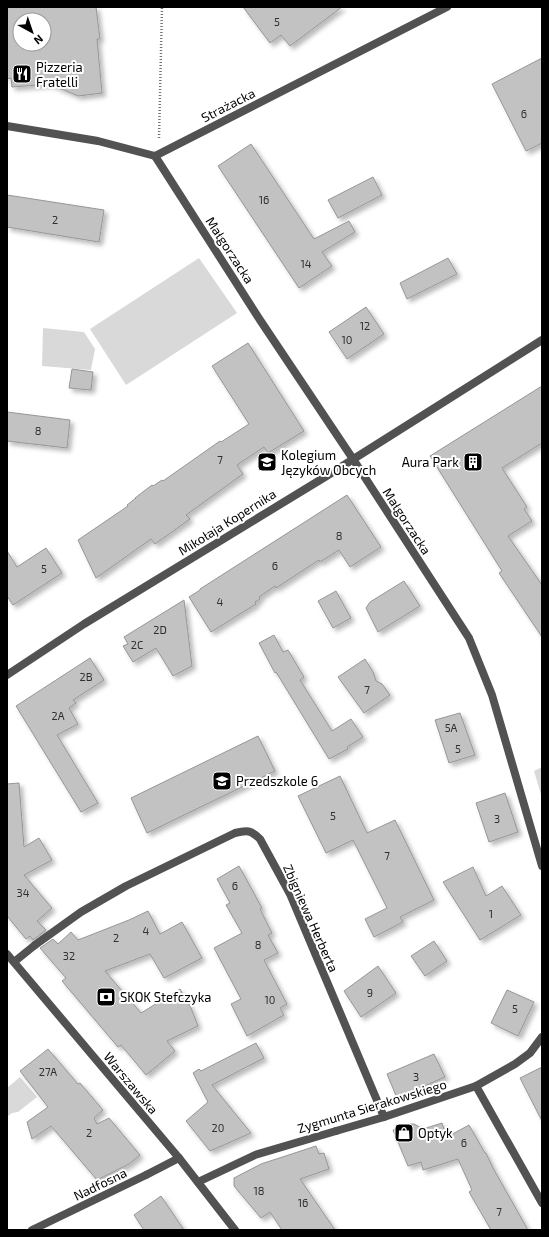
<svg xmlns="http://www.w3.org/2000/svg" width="549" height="1237" viewBox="0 0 549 1237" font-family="'Exo 2',sans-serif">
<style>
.green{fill:#d9d9d9}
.building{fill:#c2c2c2;stroke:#969696;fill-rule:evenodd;filter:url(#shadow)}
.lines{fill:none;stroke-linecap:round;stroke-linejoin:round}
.path{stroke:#747474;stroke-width:2.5;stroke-dasharray:1 2;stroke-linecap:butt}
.pedestrian{stroke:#525252;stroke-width:8}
.minor{stroke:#525252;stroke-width:8}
.labels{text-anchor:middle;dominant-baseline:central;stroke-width:4;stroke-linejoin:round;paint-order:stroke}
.number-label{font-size:11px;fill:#303030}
.poi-label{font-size:13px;fill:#000;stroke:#fff;text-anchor:start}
.street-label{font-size:13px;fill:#000;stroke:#fff}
</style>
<defs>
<filter id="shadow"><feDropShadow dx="3.5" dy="3.5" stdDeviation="2" flood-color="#0004"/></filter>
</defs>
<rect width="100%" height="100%" fill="#fff"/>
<g class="green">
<polygon points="199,258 237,313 126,385 90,329"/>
<polygon points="43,328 84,332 95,349 91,370 42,366"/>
<polygon points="542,767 542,798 534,771"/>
<polygon points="20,1077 37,1097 18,1112 12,1113 7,1117 7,1088"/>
</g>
<g class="building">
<path d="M 7,7 L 96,7 L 100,39 L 97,39 L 102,93 L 78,96 L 50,84 L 12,87 L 11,78 L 7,79 ZM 20,20 L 44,20 L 44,44 L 20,44 Z"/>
<polygon points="243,7 342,7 290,46 281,35 270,43"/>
<polygon points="542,58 542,143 526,151 492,84"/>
<polygon points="251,144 314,239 349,221 355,232 322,252 332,266 299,288 218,166"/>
<polygon points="373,177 382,195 338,218 328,200"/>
<polygon points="7,195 104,210 99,242 7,227"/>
<polygon points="448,258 457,274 407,299 400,283"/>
<polygon points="366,307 384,334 347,359 329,332"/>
<polygon points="248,343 304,431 268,453 264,447 237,465 243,474 186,515 190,519 155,544 151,539 96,578 78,540 128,506 127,505 136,498 135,498 152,485 153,486 162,480 163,481 220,441 221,442 249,424 212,366"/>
<polygon points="72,369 93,372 91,390 69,388"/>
<polygon points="542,386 542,443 502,468 527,507 524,509 532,521 508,536 542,585 542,637 499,573 502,571 430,456"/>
<polygon points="7,412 70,420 67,448 7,441"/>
<polygon points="347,495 381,547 350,567 339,550 320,562 319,560 276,588 275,586 259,597 260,599 255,602 256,604 211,632 189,597 200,590 200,589"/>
<polygon points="46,548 62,573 13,605 7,596 7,551 17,567"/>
<polygon points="404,581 420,606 378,632 366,608 370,602"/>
<polygon points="336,591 351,618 333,628 318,601"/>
<polygon points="184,600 192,666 173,676 156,648 133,662 123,646 128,644 124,637"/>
<polygon points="274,635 283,652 288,650 304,677 300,680 332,731 351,719 363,737 347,747 348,749 329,759 276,672 275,673 259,643"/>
<polygon points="90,658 104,680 73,700 76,703 69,708 78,724 57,735 98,803 81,812 16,706"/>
<polygon points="365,659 373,672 376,681 382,684 390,695 364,713 338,677"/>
<polygon points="460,713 475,755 449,763 435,720"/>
<polygon points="258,736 275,771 147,833 131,798"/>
<polygon points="340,776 367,833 395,820 434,900 400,917 403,922 374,937 365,919 387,908 353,840 326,853 298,796"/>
<polygon points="19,783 24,847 39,838 52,860 24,875 52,908 37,921 46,930 33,940 30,936 26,939 7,916 7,784"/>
<polygon points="505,793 518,832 489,842 476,803"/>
<polygon points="239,866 262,908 260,909 272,933 268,935 278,953 264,960 287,1004 280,1008 284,1015 247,1036 231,1004 241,999 214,948 242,933 226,905 230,903 217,879"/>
<polygon points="473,867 486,896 502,886 521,915 480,940 443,882"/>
<polygon points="148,911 160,934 182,922 202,958 164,978 150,954 105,971 141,1013 180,989 191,1008 198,1026 167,1041 175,1051 146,1075 121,1045 118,1047 62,981 66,978 40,948 53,939 58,944 71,932 78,940 129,920"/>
<polygon points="434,941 447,961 425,976 411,956"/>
<polygon points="378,966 396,993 361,1017 344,991"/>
<polygon points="507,990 534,1002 518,1036 491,1023"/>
<polygon points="256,1043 264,1058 212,1085 251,1133 210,1151 186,1121 208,1102 193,1073 199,1069 201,1071"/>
<polygon points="48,1049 78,1084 80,1083 103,1110 94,1118 97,1124 109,1118 140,1155 129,1164 97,1180 51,1126 32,1139 27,1122 48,1107 20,1071"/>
<polygon points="434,1054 445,1077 397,1098 387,1074"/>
<polygon points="542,1067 542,1121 520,1078"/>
<polygon points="442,1123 447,1137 469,1125 485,1153 486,1153 493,1168 528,1230 491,1230 469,1192 472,1190 458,1159 423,1170 421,1162 408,1166 393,1130 411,1124 414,1124 423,1129"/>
<polygon points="316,1146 319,1154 324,1153 329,1169 300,1179 335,1230 282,1230 270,1212 261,1218 234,1186 234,1178 261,1164"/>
<polygon points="161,1196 184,1230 144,1230 134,1215"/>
</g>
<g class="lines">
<polyline class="path" points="159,138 162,7"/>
<g class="pedestrian">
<polyline points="7,954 179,1158 235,1230"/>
<polyline points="14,962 35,945"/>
<polyline points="146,1175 179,1158"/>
<polyline points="198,1182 255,1155 336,1131"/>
</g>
<g class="minor">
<polyline points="7,126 98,141 155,156 447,7"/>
<polyline points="155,156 260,320 353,459 469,638 492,695 542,866"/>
<polyline points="7,675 84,624 325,477 542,340"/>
<path d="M 35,945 L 81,912 L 126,886 L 235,833 C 247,830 251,830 260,839 L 290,894 L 384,1117"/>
<polyline points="476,1086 542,1203"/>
<polyline points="336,1131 384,1117 476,1086 515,1064 530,1053 542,1037"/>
<polyline points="32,1230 146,1175"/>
</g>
</g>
<defs>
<g id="restaurant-square" transform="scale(1)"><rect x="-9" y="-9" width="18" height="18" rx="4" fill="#000" stroke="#fff"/><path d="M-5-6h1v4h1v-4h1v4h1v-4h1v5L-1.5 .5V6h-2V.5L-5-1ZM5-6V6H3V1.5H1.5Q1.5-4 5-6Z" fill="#fff"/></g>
<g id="school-square" transform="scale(1)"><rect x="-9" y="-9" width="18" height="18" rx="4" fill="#000" stroke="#fff"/><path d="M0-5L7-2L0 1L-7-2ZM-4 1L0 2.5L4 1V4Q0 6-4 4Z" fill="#fff"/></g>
<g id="building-square" transform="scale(1)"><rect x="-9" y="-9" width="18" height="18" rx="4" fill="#000" stroke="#fff"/><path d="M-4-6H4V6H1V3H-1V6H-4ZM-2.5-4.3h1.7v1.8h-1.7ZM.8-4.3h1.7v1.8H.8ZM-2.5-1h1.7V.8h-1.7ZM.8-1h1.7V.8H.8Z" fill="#fff"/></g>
<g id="bank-square" transform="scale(1)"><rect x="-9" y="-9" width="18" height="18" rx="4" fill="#000" stroke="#fff"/><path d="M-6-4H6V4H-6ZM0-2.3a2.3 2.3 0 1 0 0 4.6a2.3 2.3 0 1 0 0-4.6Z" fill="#fff"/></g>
<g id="shop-square" transform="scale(1)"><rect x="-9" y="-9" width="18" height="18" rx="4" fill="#000" stroke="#fff"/><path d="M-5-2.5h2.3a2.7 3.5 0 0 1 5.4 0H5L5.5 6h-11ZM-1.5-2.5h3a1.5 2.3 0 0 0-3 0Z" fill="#fff"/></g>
</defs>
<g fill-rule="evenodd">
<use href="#restaurant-square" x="22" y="74"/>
<use href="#school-square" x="267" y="462"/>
<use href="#building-square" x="473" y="462"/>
<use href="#school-square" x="222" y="781"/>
<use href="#bank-square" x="106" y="997"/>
<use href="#shop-square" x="404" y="1133"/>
</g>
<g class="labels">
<g class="number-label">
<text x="277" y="21">5</text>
<text x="524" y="113">6</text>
<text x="264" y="199">16</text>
<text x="55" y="219">2</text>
<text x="306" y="263">14</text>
<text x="365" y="325">12</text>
<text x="347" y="339">10</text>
<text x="38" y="430">8</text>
<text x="220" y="459">7</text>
<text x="339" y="535">8</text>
<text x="275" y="565">6</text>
<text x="44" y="568">5</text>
<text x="220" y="601">4</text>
<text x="160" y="629">2D</text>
<text x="137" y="644">2C</text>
<text x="86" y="676">2B</text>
<text x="367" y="689">7</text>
<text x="58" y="715">2A</text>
<text x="451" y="727">5A</text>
<text x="458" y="748">5</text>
<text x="333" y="815">5</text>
<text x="497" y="818">3</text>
<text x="387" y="855">7</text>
<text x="235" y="885">6</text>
<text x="23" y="892">34</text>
<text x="491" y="913">1</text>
<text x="146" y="930">4</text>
<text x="116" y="937">2</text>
<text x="258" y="944">8</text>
<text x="69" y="955">32</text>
<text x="370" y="992">9</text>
<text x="270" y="999">10</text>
<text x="515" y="1008">5</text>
<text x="48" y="1071">27A</text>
<text x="416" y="1076">3</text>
<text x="218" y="1127">20</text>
<text x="89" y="1132">2</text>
<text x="464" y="1142">6</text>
<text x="259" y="1190">18</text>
<text x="303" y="1202">16</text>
<text x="499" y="1211">7</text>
</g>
<g class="poi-label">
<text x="36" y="67">Pizzeria<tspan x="36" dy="15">Fratelli</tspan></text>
<text x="281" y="455">Kolegium<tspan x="281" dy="15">Języków Obcych</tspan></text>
<text x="459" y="462" text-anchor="end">Aura Park</text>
<text x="236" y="781">Przedszkole 6</text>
<text x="120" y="997">SKOK Stefczyka</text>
<text x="418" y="1133">Optyk</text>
</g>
<g class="street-label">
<text transform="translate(228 105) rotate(-27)">Strażacka</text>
<text transform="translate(230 250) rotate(57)">Małgorzacka</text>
<text transform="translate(407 521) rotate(57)">Małgorzacka</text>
<text transform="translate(227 522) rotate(-32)">Mikołaja Kopernika</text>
<text transform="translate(311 918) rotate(66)">Zbigniewa Herberta</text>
<text transform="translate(131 1083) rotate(50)">Warszawska</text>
<text transform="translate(372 1106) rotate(-17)">Zygmunta Sierakowskiego</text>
<text transform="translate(100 1184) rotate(-26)">Nadfosna</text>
</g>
</g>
<rect width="549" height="1237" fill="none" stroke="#000000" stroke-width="16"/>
<g transform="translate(32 32) rotate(140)"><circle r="19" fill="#ffffff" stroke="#999999"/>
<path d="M0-3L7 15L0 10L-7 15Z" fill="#000000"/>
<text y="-6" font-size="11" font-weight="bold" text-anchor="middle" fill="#000000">N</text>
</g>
</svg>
